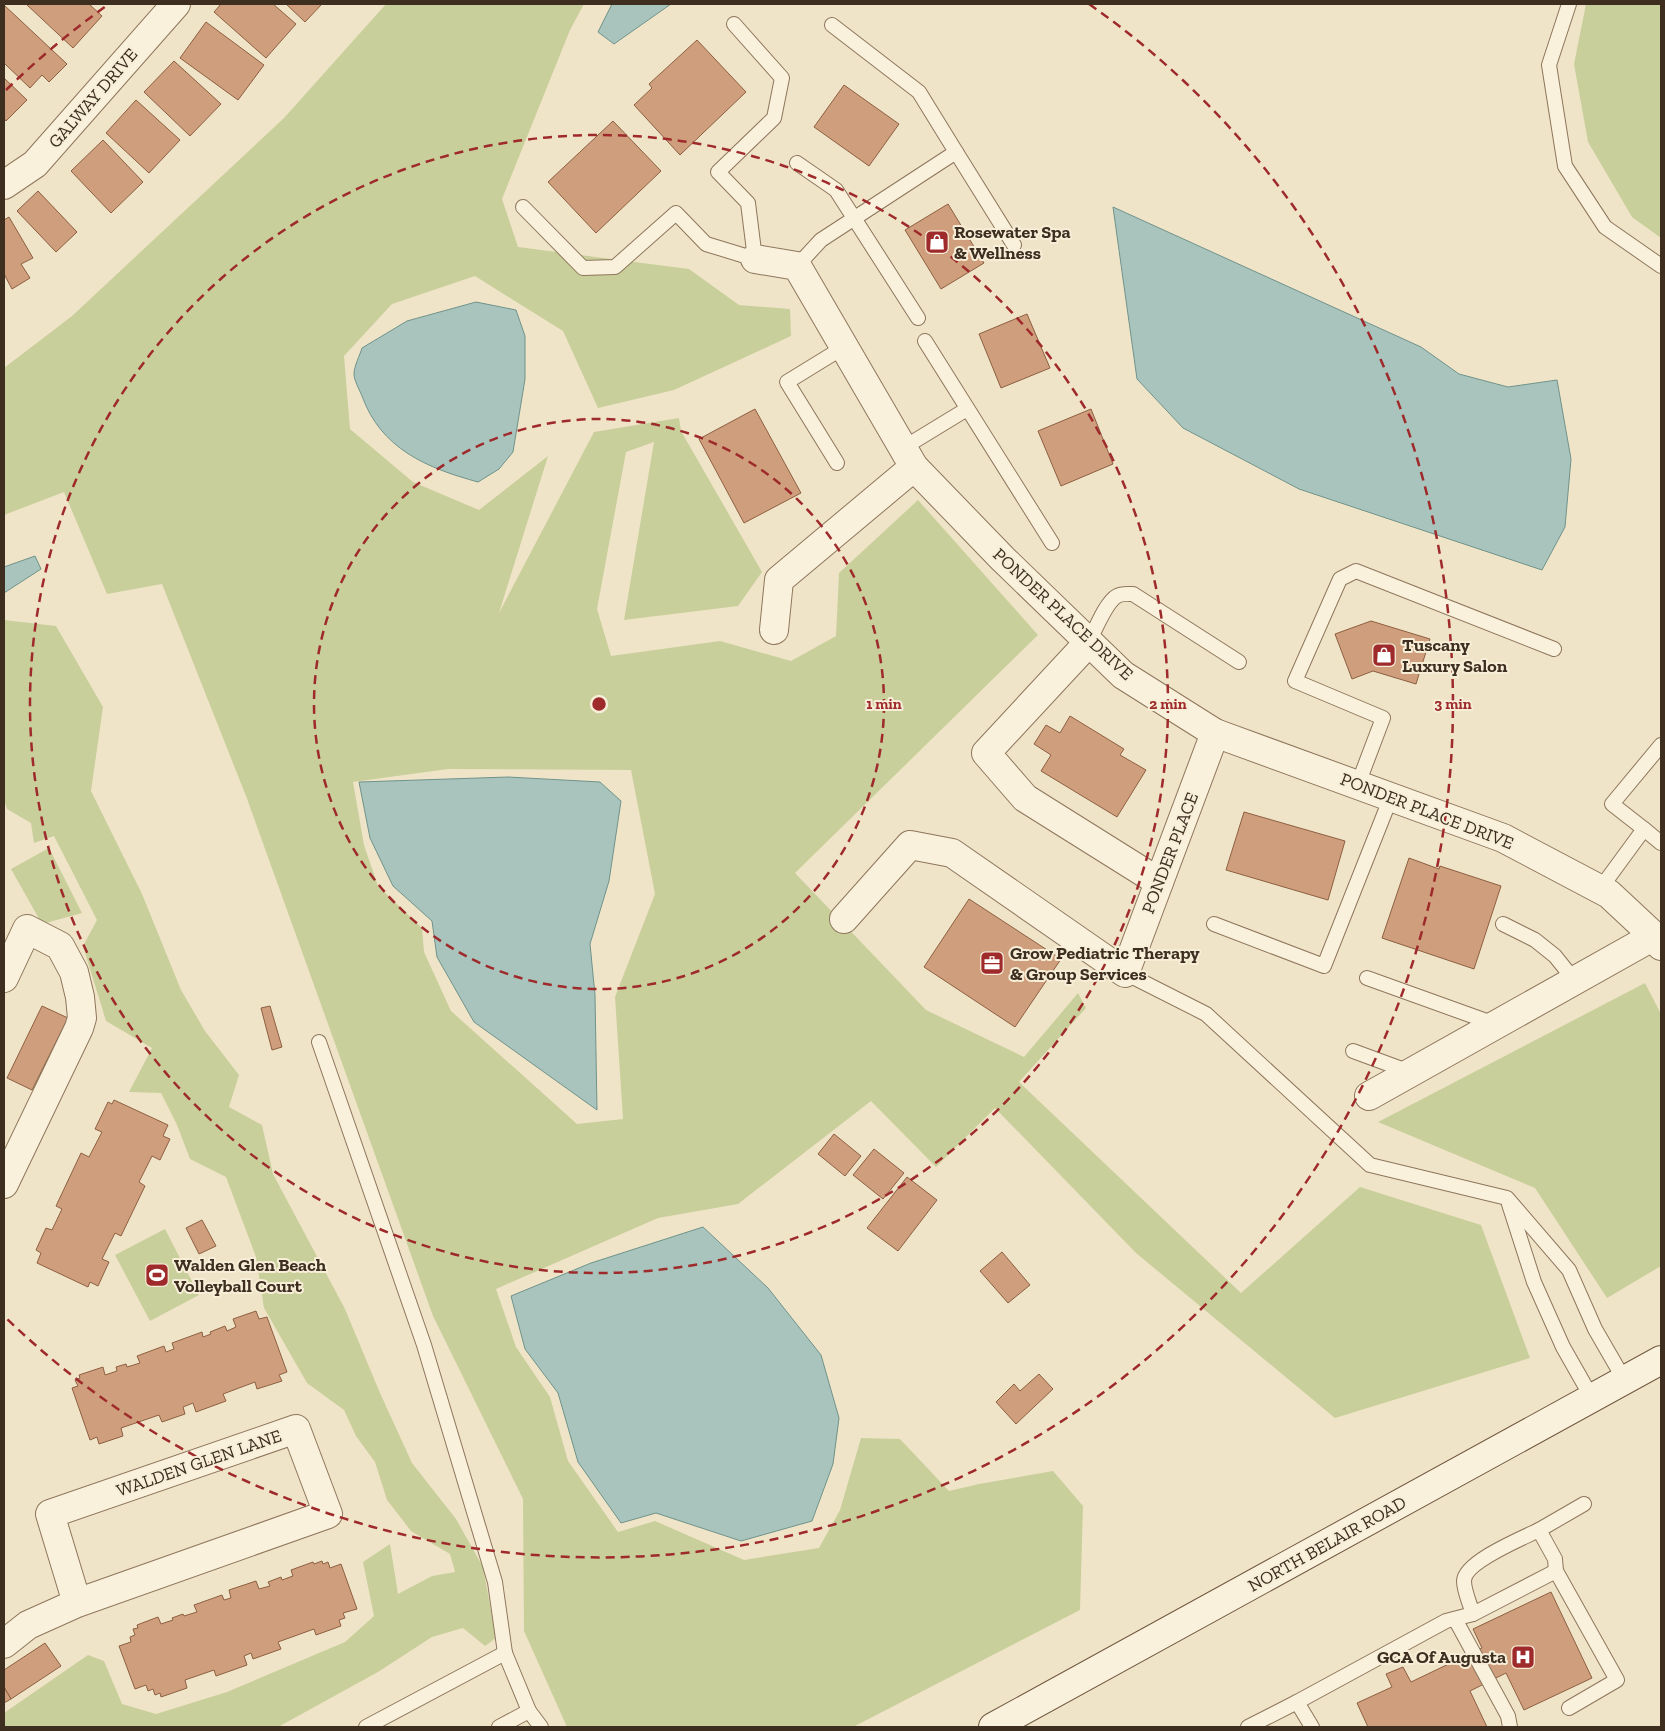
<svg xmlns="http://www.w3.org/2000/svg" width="1665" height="1731" viewBox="0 0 1665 1731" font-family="'Zilla Slab',serif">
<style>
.green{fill:#c9cf9b;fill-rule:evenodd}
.water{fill:#a9c4bc;stroke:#6f938a}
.building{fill:#cf9f7d;stroke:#8d5f41}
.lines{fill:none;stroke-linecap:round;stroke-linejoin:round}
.lane-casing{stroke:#8d765c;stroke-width:16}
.street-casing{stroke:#8d765c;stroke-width:30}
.secondary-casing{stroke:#6f573f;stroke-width:30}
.lane{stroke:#faf1dc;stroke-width:14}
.street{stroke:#faf1dc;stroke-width:28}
.secondary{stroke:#faf1dc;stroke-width:28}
.ring{fill:none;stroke:#9e2a2b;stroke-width:2.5;stroke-dasharray:9 6}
.labels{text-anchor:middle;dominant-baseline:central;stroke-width:4;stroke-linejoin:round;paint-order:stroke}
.street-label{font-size:18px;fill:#3d2e20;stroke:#f7eed8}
.poi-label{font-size:18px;font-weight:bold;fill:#3d2e20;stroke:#f7eed8;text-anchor:start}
.centre{fill:#9e2a2b;stroke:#f7eed8;stroke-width:2.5}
.ring-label{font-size:15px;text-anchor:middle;font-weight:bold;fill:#9e2a2b;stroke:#f7eed8;stroke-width:4;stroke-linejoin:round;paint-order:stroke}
</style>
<rect width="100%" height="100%" fill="#f0e4c8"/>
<g class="green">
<path d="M 386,4 L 584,4 L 570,30 L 502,199 L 518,247 L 689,269 L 739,305 L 790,309 L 791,336 L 674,390 L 598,408 L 563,331 L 475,276 L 392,304 L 344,356 L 350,429 L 413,482 L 479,510 L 548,456 L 499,613 L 594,432 L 679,418 L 681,431 L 762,572 L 738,606 L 624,620 L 654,442 L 626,452 L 597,609 L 611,656 L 720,641 L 791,661 L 836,636 L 839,573 L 918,500 L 1038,635 L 795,873 L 926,1010 L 1024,1057 L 1078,993 L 1086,1008 L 1019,1082 L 1241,1293 L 1360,1187 L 1481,1225 L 1530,1358 L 1335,1418 L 1136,1253 L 995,1108 L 936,1167 L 871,1101 L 738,1204 L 658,1218 L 496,1289 L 516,1347 L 550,1397 L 568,1461 L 618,1532 L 655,1521 L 744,1560 L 819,1548 L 840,1510 L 861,1438 L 900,1439 L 949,1491 L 979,1484 L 1053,1471 L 1083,1506 L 1080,1610 L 853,1727 L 567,1727 L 524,1631 L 523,1499 L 433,1316 L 246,796 L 162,584 L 107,594 L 64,492 L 4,515 L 4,368 L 72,316 L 284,118 ZM 448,769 L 631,770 L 655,894 L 615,997 L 623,1119 L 577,1124 L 451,1011 L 424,952 L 422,928 L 378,886 L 364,845 L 353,782 Z"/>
<polygon points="1586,4 1661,4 1661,238 1632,217 1588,142 1574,64"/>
<polygon points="4,620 56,626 103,707 91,791 142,894 181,990 205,1031 239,1075 229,1107 262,1125 273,1174 345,1309 380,1393 412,1463 456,1519 483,1567 496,1638 485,1646 463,1628 432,1637 378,1672 278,1727 4,1727 4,1713 88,1655 104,1661 122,1704 156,1714 227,1692 345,1642 374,1616 363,1562 390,1544 398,1594 432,1576 455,1572 450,1554 411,1531 387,1500 375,1462 356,1436 344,1410 307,1383 264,1308 256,1257 226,1177 190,1159 177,1125 161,1093 129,1092 152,1048 106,1021 83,946 97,920 54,836 34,843 31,823 7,809 4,800"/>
<polygon points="49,848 82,913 42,924 11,869"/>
<polygon points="1645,983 1661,1014 1661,1266 1607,1298 1535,1188 1378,1122"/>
<polygon points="165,1229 199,1295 150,1321 115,1255"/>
</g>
<g class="water">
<polygon points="612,4 671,4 614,44 598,32"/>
<polygon points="1113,207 1421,347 1459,374 1508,387 1557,380 1571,459 1565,527 1542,570 1299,489 1183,428 1137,379"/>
<path d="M 476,302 L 516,310 L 525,336 L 525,379 L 513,452 L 499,469 L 478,482 C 427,468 381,449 362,396 C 359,389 354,380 354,374 C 354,366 360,355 362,348 L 407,321 Z"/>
<polygon points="35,556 41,569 4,593 4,567"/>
<polygon points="508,777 600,782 621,801 609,881 590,944 595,995 597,1110 474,1022 437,957 432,921 393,886 370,838 359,782"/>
<polygon points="703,1227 768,1288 821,1355 839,1418 833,1464 812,1521 741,1541 656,1513 621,1523 578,1462 558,1393 525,1349 511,1296 591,1263"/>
</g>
<g class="building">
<polygon points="26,4 89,4 102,16 73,48"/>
<polygon points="221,4 273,4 296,24 266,58 214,12"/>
<polygon points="286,4 322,4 305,22"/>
<polygon points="4,5 67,64 49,82 42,75 30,88 4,63"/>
<polygon points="206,22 264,65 238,100 180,58"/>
<polygon points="697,40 746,92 680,155 634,105 652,88 649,84"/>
<polygon points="174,61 221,104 190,136 144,92"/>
<polygon points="4,78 27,100 6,121 4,118"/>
<polygon points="844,85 899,124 869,166 814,127"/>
<polygon points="136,100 180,140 149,173 106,133"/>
<polygon points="613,121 661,171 596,233 548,182"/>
<polygon points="103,140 143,182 111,213 71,171"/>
<polygon points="38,191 77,232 56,252 17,211"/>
<polygon points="948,204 984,263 941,289 905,230"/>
<polygon points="9,217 33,258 21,264 30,278 12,289 4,274 4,220"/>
<polygon points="1027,314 1050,368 1001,388 979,334"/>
<polygon points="755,409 801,493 744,523 699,439"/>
<polygon points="1091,409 1113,464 1061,486 1038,431"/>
<polygon points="1371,621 1430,639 1416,684 1373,671 1352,679 1335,634"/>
<polygon points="1070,716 1124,749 1120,755 1146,770 1117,817 1041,771 1051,755 1034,744 1046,725 1060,733"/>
<polygon points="1244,812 1345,841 1328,900 1226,870"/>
<polygon points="1409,858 1439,869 1440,866 1501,886 1474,969 1382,938"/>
<polygon points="969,899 1061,959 1015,1027 924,967"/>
<polygon points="42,1006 68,1018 32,1090 7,1078"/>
<polygon points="270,1006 282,1047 272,1050 261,1008"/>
<polygon points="114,1100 168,1125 163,1136 170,1139 160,1160 152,1156 139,1182 145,1186 121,1236 115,1233 102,1259 109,1262 98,1286 90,1282 88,1287 37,1263 41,1253 36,1250 46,1228 52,1230 62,1209 56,1206 81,1153 89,1157 102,1132 95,1129 108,1102 112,1104"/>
<polygon points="834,1134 861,1156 845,1176 818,1154"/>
<polygon points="874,1149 904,1173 883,1199 853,1175"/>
<polygon points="907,1177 937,1200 898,1251 867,1228"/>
<polygon points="202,1220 216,1246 199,1254 186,1228"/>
<polygon points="1002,1252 1030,1285 1008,1303 980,1271"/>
<polygon points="256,1311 259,1319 267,1317 287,1372 279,1375 282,1381 257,1389 255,1382 223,1394 226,1401 196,1412 193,1403 183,1407 185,1414 162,1422 159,1415 121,1428 123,1436 99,1444 97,1437 90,1440 72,1388 78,1386 75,1380 80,1378 79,1375 103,1367 105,1375 117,1371 116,1367 126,1364 127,1367 140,1363 137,1356 164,1346 166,1352 174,1349 172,1343 202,1332 203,1337 211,1334 210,1332 225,1326 227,1331 236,1327 233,1319"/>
<polygon points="1039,1374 1053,1389 1016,1424 996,1402 1014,1384 1020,1391"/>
<polygon points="322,1561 323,1564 328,1562 330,1568 341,1564 357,1609 343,1613 345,1618 339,1620 341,1626 316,1635 314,1629 278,1642 281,1649 253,1659 251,1653 244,1656 247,1665 216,1676 214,1670 185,1680 187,1688 161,1697 160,1693 155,1695 153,1689 148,1691 146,1685 135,1689 119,1646 131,1642 130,1637 135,1635 133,1629 138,1628 137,1625 158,1617 161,1624 173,1620 172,1618 183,1614 184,1616 197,1612 194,1605 222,1595 224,1600 231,1598 229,1590 256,1581 259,1589 270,1586 268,1582 281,1577 282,1580 293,1576 291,1570 313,1562 314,1564"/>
<polygon points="1551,1592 1592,1678 1524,1710 1506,1673 1470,1691 1487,1727 1368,1727 1357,1703 1392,1687 1386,1674 1403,1667 1411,1682 1482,1648 1473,1629"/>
<polygon points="45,1643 61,1666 11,1699 4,1687 4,1670"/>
<polygon points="4,1687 11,1699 4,1703"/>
</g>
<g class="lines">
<g class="lane-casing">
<g id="lane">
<polyline points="1569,4 1549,65 1565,166 1605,227 1661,266"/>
<polyline points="956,152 1014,245"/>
<polyline points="797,163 836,190 918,318"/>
<polyline points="523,207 583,268 615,267 676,213 706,244 755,259 748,203 718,172 774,118 782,78 734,24"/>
<polyline points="797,266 821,240 956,152 919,92 832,25"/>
<polyline points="925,341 1052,543"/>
<polyline points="903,448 967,409"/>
<polyline points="837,463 787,382 844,347"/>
<path d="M 1089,642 C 1095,630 1106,602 1117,596 C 1122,593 1128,594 1133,594 L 1239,662"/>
<polyline points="1358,784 1383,718 1295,681 1340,579 1356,571 1554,649"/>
<polyline points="1644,829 1661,843"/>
<polyline points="1600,889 1644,829 1612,804 1661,745"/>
<polyline points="1214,924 1324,966 1391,797"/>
<polyline points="1503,924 1535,940 1555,956 1575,981"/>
<polyline points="1125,973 1206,1014 1370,1165 1507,1198 1569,1270 1595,1329 1625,1381"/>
<polyline points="1367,978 1495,1024"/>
<polyline points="319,1042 424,1345 495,1582 505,1653 529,1711 499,1727"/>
<polyline points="1353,1051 1410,1072"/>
<polyline points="1509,1204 1534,1282 1563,1347 1592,1398"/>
<polyline points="1539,1530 1584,1504"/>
<path d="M 1473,1614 C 1470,1604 1464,1591 1464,1581 C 1464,1562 1523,1538 1539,1530 L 1555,1559 L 1556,1571 L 1617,1680 L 1569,1708"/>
<polyline points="1455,1619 1508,1716 1510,1727"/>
<polyline points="1297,1702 1312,1727"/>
<polyline points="529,1711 541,1727"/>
<polyline points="366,1727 505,1653"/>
<polyline points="1248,1727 1297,1702 1446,1621 1473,1614 1556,1571"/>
</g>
</g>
<g class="street-casing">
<g id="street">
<polyline points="4,185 35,164 176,4"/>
<polyline points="755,259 797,266 914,467 1003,559 1123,675 1215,733 1503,838 1609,894 1654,936 1661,946"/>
<polyline points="774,630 779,580 914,467"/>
<polyline points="1089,642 986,753 1025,798 1159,882"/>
<polyline points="844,919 910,845 952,853 1125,973 1215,733"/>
<polyline points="4,978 27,929 60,946 74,972 80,997 82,1018 79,1028 4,1184"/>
<polyline points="1369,1096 1654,936"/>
<polyline points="4,1644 28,1625 77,1603 328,1514 296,1429 50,1514 77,1603"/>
</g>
</g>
<g class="secondary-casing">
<polyline id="secondary" points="993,1727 1661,1360"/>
</g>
<use href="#lane" class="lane"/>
<use href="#street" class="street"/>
<use href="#secondary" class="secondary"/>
</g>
<g class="ring">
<circle cx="599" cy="704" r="285"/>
<circle cx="599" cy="704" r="569"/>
<path d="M6 90A854 854 0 0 1 109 4M1089 4A854 854 0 1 1 6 1318"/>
</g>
<defs>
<g id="shop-square" transform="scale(1.25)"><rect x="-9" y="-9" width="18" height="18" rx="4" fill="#9e2a2b" stroke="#f7eed8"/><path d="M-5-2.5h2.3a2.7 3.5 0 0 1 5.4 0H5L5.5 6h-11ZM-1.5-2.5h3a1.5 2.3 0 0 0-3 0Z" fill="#fff"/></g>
<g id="office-square" transform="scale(1.25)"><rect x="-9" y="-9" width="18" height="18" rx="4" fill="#9e2a2b" stroke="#f7eed8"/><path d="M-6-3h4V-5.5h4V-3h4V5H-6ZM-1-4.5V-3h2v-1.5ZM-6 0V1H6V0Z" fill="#fff"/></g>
<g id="stadium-square" transform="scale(1.25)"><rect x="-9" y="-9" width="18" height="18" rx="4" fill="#9e2a2b" stroke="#f7eed8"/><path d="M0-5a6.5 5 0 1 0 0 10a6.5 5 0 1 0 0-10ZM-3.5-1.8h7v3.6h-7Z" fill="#fff"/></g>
<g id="hospital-square" transform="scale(1.25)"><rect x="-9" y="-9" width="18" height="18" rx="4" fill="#9e2a2b" stroke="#f7eed8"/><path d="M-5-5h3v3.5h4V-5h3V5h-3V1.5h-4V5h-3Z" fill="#fff"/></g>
</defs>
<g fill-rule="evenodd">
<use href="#shop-square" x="937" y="242"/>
<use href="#shop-square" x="1384" y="655"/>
<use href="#office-square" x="992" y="963"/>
<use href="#stadium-square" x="157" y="1275"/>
<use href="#hospital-square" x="1523" y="1657"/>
</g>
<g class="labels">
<g class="street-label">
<text transform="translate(93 98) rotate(-49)">GALWAY DRIVE</text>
<text transform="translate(1063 614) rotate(43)">PONDER PLACE DRIVE</text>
<text transform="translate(1427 811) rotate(21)">PONDER PLACE DRIVE</text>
<text transform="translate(1170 853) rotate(-69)">PONDER PLACE</text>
<text transform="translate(199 1463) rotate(-19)">WALDEN GLEN LANE</text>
<text transform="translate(1327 1544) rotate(-29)">NORTH BELAIR ROAD</text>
</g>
<g class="poi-label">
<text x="954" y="232">Rosewater Spa<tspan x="954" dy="21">&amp; Wellness</tspan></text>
<text x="1402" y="645">Tuscany<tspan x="1402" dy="21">Luxury Salon</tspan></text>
<text x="1010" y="953">Grow Pediatric Therapy<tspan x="1010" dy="21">&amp; Group Services</tspan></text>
<text x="174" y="1265">Walden Glen Beach<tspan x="174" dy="21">Volleyball Court</tspan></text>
<text x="1506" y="1657" text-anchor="end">GCA Of Augusta</text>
</g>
</g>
<circle cx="599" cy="704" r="8" class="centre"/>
<g class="ring-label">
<text x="884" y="709">1 min</text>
<text x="1168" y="709">2 min</text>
<text x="1453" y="709">3 min</text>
</g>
<rect width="1665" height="1731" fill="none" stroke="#3d2e20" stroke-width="10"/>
</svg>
